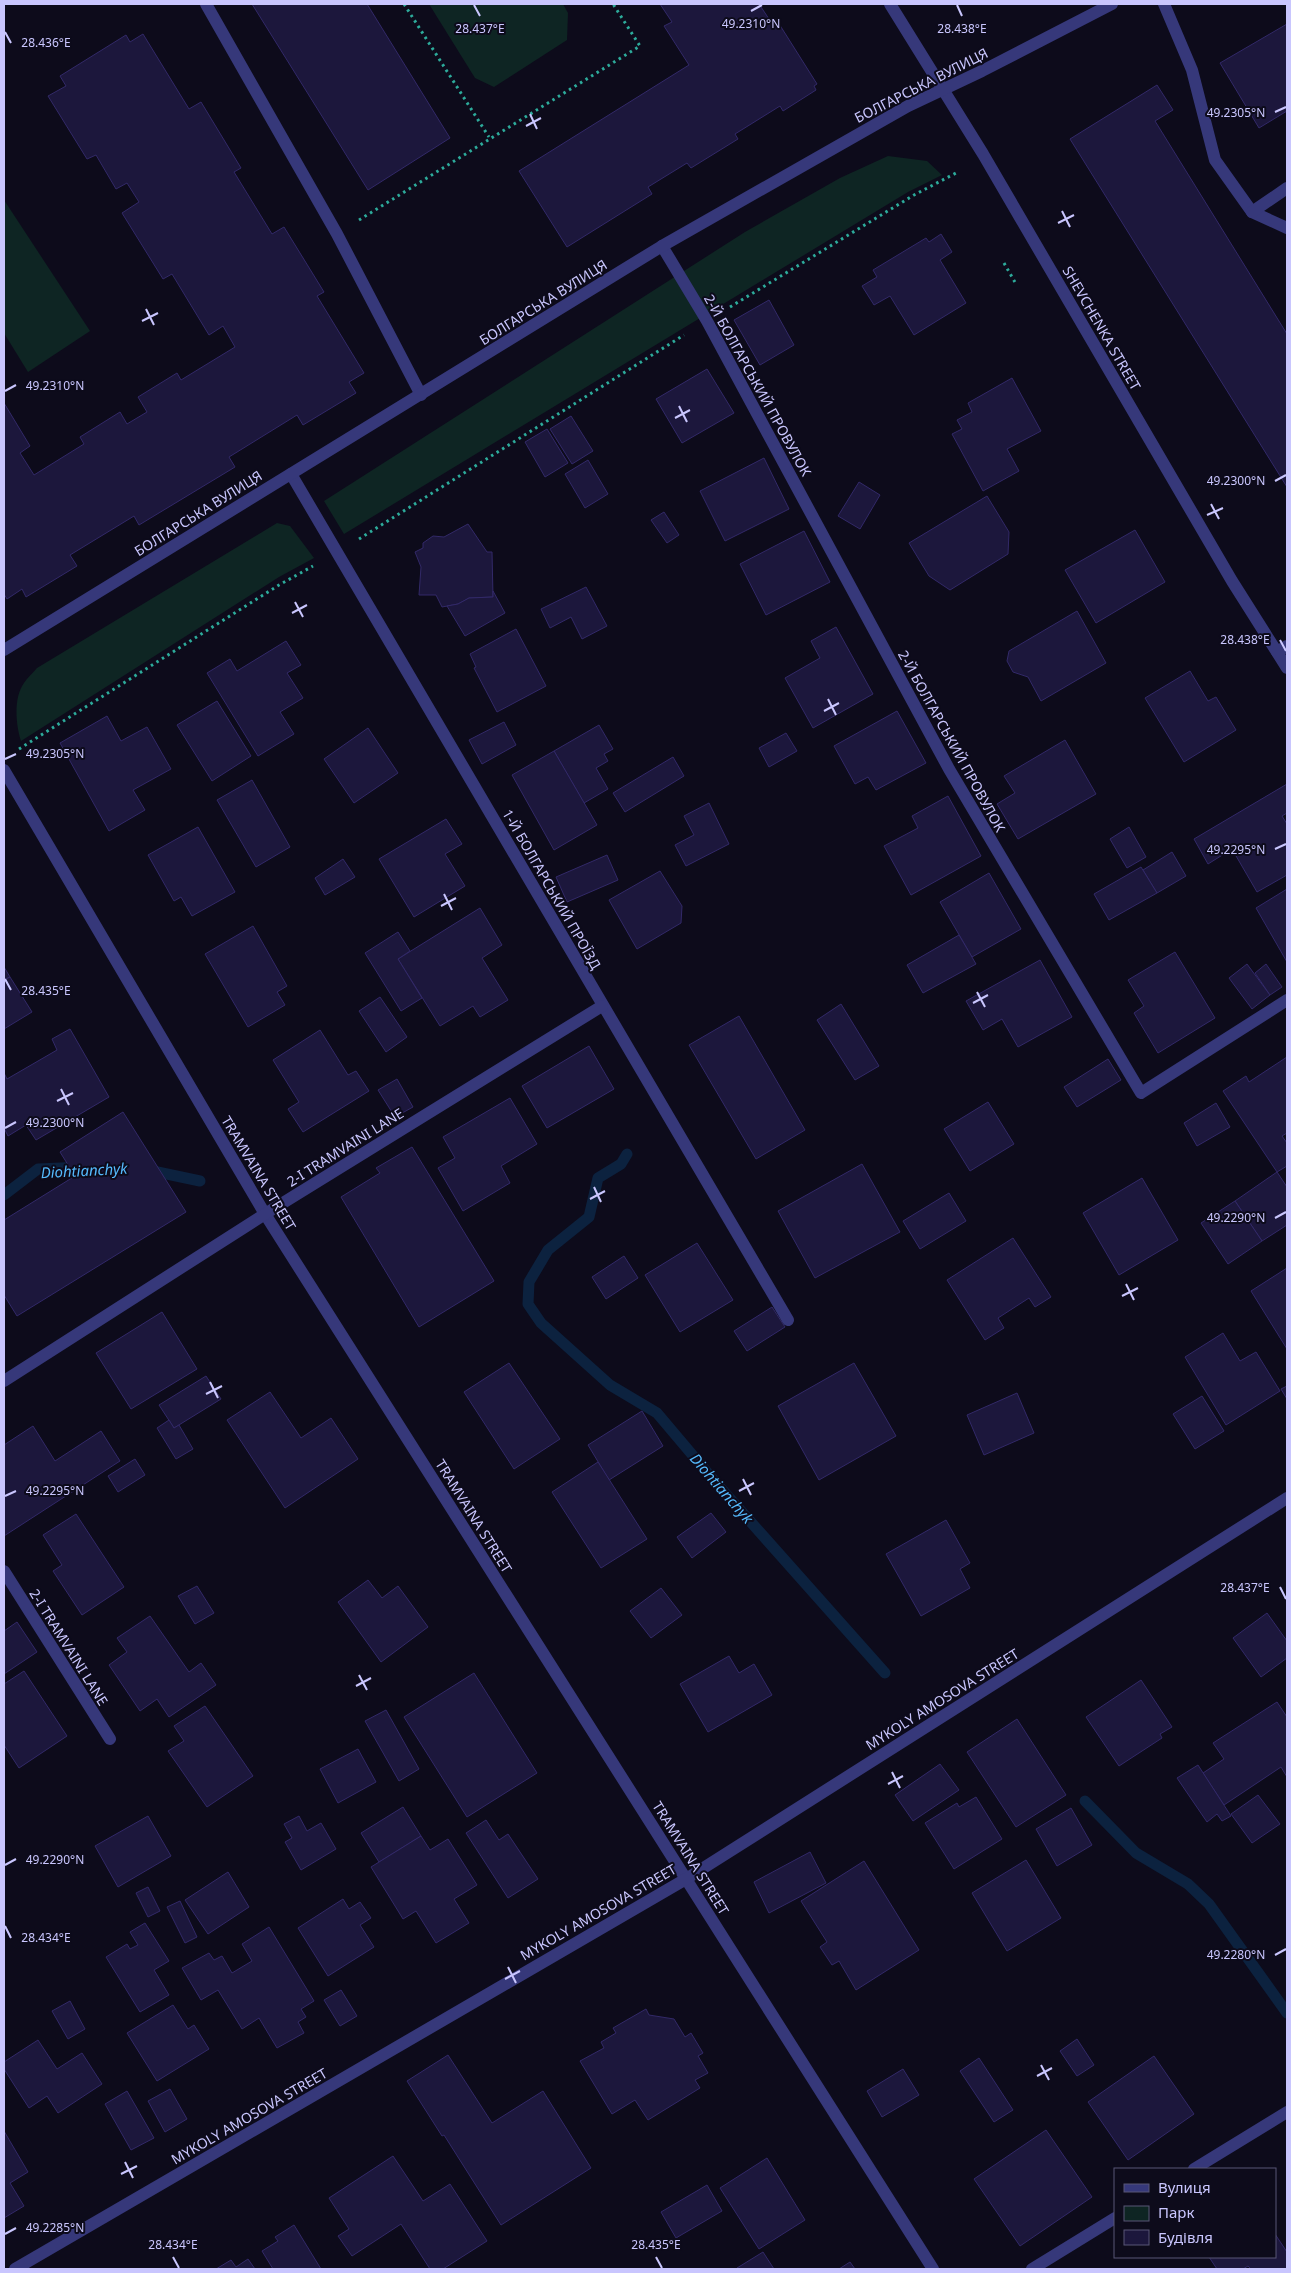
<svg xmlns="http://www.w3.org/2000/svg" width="1291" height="2273" viewBox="0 0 1291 2273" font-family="'Noto Sans',sans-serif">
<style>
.green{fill:#0e2523}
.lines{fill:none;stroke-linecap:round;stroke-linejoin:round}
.stream{stroke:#0c223f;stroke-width:11}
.building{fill:#1c173c;stroke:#322968}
.path{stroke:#2dab9b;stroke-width:3;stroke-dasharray:2.5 4;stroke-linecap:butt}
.service{stroke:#36387a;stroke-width:12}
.minor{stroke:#36387a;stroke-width:12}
.ticks{fill:none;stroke:#c9c6fe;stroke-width:2}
.labels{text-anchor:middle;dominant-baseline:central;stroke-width:4;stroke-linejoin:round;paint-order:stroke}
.street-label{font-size:14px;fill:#c9c6fe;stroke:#0d0b1b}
.water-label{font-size:15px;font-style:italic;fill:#55bafd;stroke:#0d0b1b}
.ticks-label{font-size:12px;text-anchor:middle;fill:#c9c6fe;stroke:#0d0b1b;stroke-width:4;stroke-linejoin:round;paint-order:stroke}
</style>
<rect width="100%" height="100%" fill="#0d0b1b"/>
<g class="green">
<polygon points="429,4 563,4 568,13 567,40 494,87 475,78"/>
<polygon points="888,156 927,161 942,175 908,192 344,534 324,501 745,232 840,178"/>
<polygon points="4,200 90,331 28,372 4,333"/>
<path d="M 277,523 L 290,526 L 314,558 L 279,577 L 21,741 C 16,726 13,698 24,683 C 27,678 33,673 37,668 Z"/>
</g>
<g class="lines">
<g class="stream">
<polyline points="627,1154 621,1164 598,1178 589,1217 548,1250 529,1282 528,1304 541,1323 610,1385 657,1413 717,1484 885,1673"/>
<polyline points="148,1170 200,1181"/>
<polyline points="4,1195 38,1169 83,1167"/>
<polyline points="1085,1801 1136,1853 1188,1884 1209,1904 1287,2013"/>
</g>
</g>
<g class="building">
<polygon points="252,4 367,4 450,138 368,190"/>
<polygon points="660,4 759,4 771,22 776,19 817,84 814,86 816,90 783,111 780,106 735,134 738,139 691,168 687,163 648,187 652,194 567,247 519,171 689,65 664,26 672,22"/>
<polygon points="1287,24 1287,111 1259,128 1220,63"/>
<polygon points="143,34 189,109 201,102 241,168 234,172 272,234 284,227 324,292 317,296 364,373 349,382 356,393 303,425 297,415 229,457 235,467 139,525 134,516 70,555 77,566 26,597 22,589 7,599 4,594 4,403 30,446 20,453 34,475 84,444 80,437 120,412 127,424 147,412 138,397 177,373 181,380 235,347 223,326 209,335 172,274 163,279 122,213 139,202 127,183 116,189 96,155 87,159 48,96 66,86 60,76 126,35 130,42"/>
<polygon points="1157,85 1173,110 1155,121 1287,334 1287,487 1070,139"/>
<polygon points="941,234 952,252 940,260 966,303 914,335 890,296 874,305 862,286 877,277 873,270 926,238 929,242"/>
<polygon points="769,300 794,345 760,365 734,320"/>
<polygon points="707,369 734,413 682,443 656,399"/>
<polygon points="1012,378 1041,431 1007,449 1019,471 983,491 952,434 962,429 957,420 972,412 968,403"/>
<polygon points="571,416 593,451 572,464 550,429"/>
<polygon points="547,429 568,463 545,477 525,442"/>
<polygon points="764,458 789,509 725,541 700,491"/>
<polygon points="588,460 608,494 585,508 565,474"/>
<polygon points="859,482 880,495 860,529 838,516"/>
<polygon points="987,496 1009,532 1008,554 950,590 929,576 909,543"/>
<polygon points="664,512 679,535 667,543 651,520"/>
<polygon points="468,524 487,552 492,552 493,597 469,598 458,604 442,607 436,595 419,595 421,567 415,552 423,548 423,543 433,536 444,537"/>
<polygon points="1135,530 1165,582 1096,623 1065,570"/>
<polygon points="804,531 830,582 766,615 740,564"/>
<polygon points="586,587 607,626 582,639 571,617 550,628 541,609"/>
<polygon points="493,591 505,613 465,636 447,606 458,604 469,598 493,597"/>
<polygon points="1077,611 1106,663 1041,701 1028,677 1013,672 1007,661 1009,651"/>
<polygon points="836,627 873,694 813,728 785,678 820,658 811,641"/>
<polygon points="516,629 546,686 497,712 474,668 476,667 470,654"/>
<polygon points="286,641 301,665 287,673 303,698 280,712 294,734 258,756 207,673 230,659 237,671"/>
<polygon points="1190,671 1208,701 1216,697 1236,730 1184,762 1145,698"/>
<polygon points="217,701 251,756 212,781 177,725"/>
<polygon points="897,711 926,763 876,790 868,777 855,784 834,746"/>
<polygon points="107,716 121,741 147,727 171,769 133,790 145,810 109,831 60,743"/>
<polygon points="504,722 516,745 482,764 469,740"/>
<polygon points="599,725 613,749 604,754 608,761 596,768 608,789 584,803 554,751"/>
<polygon points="368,728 398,773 354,803 324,759"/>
<polygon points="786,733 797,751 769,767 759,748"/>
<polygon points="1065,740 1096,794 1018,839 997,804 1015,793 1004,776"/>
<polygon points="554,751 597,825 554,850 512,775"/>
<polygon points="673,757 684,776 625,812 613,793"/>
<polygon points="252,780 290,847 256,867 217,800"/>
<polygon points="1287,784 1287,813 1282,816 1287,824 1287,875 1257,892 1232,849 1208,864 1194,839"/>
<polygon points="948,796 981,856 911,895 884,846 918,828 912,816"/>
<polygon points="709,803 729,844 686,866 675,845 694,835 684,816"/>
<polygon points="446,819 462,844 445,854 465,886 414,917 379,859"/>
<polygon points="198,827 235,892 192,916 181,897 174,901 148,855"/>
<polygon points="1129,827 1146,857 1127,868 1110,839"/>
<polygon points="1172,852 1186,876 1157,893 1143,870"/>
<polygon points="607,855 618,880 567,902 556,877"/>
<polygon points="343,859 355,877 325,895 315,878"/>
<polygon points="1141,867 1157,893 1109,920 1094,894"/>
<polygon points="660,871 682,906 681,923 637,949 609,900"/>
<polygon points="989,873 1021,929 972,957 940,902"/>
<polygon points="1287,889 1287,962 1256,908"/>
<polygon points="480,908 502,945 482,958 508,1000 480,1017 473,1006 440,1026 398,959"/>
<polygon points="253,926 287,986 277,992 285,1005 248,1027 205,954"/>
<polygon points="398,932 410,951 398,959 422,998 401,1011 365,953"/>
<polygon points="959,935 976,964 923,993 907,965"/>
<polygon points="1175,952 1215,1018 1158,1053 1134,1013 1144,1006 1128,980"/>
<polygon points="1040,960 1072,1017 1018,1047 1002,1019 983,1030 966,1001"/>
<polygon points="1247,964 1270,995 1252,1009 1229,978"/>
<polygon points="1266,964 1282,987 1270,995 1255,973"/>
<polygon points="4,967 10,977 4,980"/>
<polygon points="10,977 32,1012 4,1029 4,980"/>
<polygon points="380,997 407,1037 386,1052 359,1011"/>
<polygon points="841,1004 879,1066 855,1080 817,1020"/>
<polygon points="739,1016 805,1130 756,1159 689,1045"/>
<polygon points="70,1029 109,1097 36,1140 26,1125 8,1136 4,1128 4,1073 7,1079 57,1050 52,1039"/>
<polygon points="320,1030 348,1075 356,1071 369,1091 303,1132 288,1109 299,1102 273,1060"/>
<polygon points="589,1046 614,1089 547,1128 522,1086"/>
<polygon points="1287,1057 1287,1133 1282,1136 1287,1143 1287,1166 1277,1172 1223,1091 1246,1076 1249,1082"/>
<polygon points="1108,1059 1121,1080 1077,1107 1064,1087"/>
<polygon points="397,1079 413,1107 395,1117 378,1090"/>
<polygon points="510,1098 537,1144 501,1166 510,1183 463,1211 438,1168 455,1158 443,1137"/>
<polygon points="988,1102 1014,1144 970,1171 944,1129"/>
<polygon points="1216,1103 1230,1127 1197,1146 1184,1123"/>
<polygon points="123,1112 186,1212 17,1316 4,1295 4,1220 75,1176 60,1152"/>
<polygon points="412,1147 494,1281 419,1327 341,1197 380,1173 376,1168"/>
<polygon points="862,1164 900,1232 815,1278 778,1211"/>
<polygon points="1277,1172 1287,1187 1287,1225 1262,1241 1235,1201"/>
<polygon points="1142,1178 1178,1240 1119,1275 1083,1213"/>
<polygon points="949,1193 966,1221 920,1249 903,1221"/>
<polygon points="1235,1201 1262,1241 1228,1264 1201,1223"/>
<polygon points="1013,1238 1051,1297 1035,1307 1029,1298 998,1318 1004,1328 985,1340 947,1280"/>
<polygon points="697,1243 733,1300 680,1332 645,1275"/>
<polygon points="624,1256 638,1278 606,1299 592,1277"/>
<polygon points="1287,1268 1287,1349 1251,1291"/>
<polygon points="772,1307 785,1327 747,1351 734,1331"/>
<polygon points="162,1312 197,1369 131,1409 96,1353"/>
<polygon points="1223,1333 1240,1361 1256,1352 1280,1391 1226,1425 1185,1357"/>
<polygon points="509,1363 560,1439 514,1469 464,1392"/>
<polygon points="854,1363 896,1436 819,1480 778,1406"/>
<polygon points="206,1376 221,1399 174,1428 159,1405"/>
<polygon points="1287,1386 1287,1399 1281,1389"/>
<polygon points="270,1392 301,1438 331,1418 358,1459 285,1508 227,1420"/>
<polygon points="1017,1393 1034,1433 984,1455 967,1415"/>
<polygon points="1202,1396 1224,1431 1195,1449 1173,1414"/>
<polygon points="642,1411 663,1446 609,1480 588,1445"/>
<polygon points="169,1420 174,1428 179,1425 193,1449 176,1459 157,1428"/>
<polygon points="33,1426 55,1461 101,1431 120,1461 4,1536 4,1445"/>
<polygon points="135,1459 145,1475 118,1492 108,1476"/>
<polygon points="598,1462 647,1539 601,1568 552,1492"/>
<polygon points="711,1513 726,1532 692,1558 677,1537"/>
<polygon points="76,1514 124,1587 82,1615 53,1571 62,1565 43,1535"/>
<polygon points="946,1520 970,1563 960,1569 970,1588 921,1616 886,1554"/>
<polygon points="368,1580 382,1598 398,1586 428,1627 381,1662 338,1602"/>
<polygon points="197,1586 214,1613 195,1624 178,1596"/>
<polygon points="661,1588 682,1615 651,1638 630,1611"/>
<polygon points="1267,1613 1287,1641 1287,1658 1261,1677 1233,1638"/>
<polygon points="150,1616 189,1672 201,1663 216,1685 169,1717 157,1699 140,1711 109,1665 127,1652 117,1638"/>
<polygon points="17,1622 37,1652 4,1674 4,1631"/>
<polygon points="729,1656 739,1673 754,1664 772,1695 708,1732 680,1684"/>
<polygon points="24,1671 67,1736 19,1768 4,1745 4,1684"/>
<polygon points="474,1673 537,1773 467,1817 404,1717"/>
<polygon points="1141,1680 1172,1727 1160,1734 1162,1738 1119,1766 1086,1717"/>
<polygon points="1277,1702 1287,1717 1287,1777 1281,1767 1224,1805 1203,1773 1224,1759 1213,1743"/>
<polygon points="205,1706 253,1776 207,1807 168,1751 184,1741 174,1726"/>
<polygon points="386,1710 419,1769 399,1781 365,1721"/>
<polygon points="1017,1719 1066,1795 1016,1827 967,1752"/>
<polygon points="358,1749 376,1782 338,1803 320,1769"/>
<polygon points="940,1764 959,1790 913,1821 895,1795"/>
<polygon points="1198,1765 1231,1816 1222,1821 1217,1814 1207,1822 1177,1778"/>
<polygon points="1258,1795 1280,1824 1252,1843 1231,1814"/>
<polygon points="976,1797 1002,1839 954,1869 925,1823 957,1803 959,1807"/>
<polygon points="403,1807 421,1836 379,1862 361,1833"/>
<polygon points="1071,1808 1092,1845 1057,1866 1036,1829"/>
<polygon points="148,1816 171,1856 118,1887 95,1846"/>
<polygon points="299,1816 307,1831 321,1823 336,1849 301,1870 285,1842 292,1838 284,1824"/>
<polygon points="486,1820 499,1840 508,1834 538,1879 508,1898 466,1833"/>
<polygon points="421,1836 430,1850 448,1839 477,1885 454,1899 469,1923 436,1943 416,1911 403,1919 371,1867"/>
<polygon points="810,1852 826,1883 769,1913 754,1882"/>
<polygon points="1026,1860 1061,1918 1007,1951 972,1893"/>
<polygon points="864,1861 919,1950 856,1990 839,1961 832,1965 820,1947 827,1942 801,1901"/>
<polygon points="228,1872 249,1907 208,1934 185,1900"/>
<polygon points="148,1887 160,1911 148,1917 136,1893"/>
<polygon points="343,1899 349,1909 360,1902 371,1918 360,1925 374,1947 328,1976 298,1928"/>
<polygon points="180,1901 197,1937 185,1943 167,1907"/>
<polygon points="145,1923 169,1961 154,1970 169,1995 140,2012 106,1957 127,1944 130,1949 138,1945 130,1932"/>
<polygon points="269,1927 314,2001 301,2009 306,2017 298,2022 304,2033 277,2048 259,2018 242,2029 218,1990 201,2000 182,1968 209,1953 214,1960 222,1956 232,1973 252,1961 242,1944"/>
<polygon points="341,1990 357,2016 340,2026 324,2000"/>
<polygon points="70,2001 85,2029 68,2039 52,2011"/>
<polygon points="173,2005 188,2029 194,2025 209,2049 157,2081 127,2033"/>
<polygon points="646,2009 649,2015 674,2019 685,2037 691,2033 703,2053 698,2056 708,2073 695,2080 700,2088 648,2120 635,2100 612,2114 580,2061 604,2048 601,2042 616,2033 613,2028"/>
<polygon points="1077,2039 1094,2065 1077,2076 1060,2051"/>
<polygon points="38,2040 57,2069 82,2053 102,2084 58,2113 47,2096 29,2108 4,2069 4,2062"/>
<polygon points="448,2055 492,2123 543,2091 591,2168 501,2225 444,2135 442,2136 407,2081"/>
<polygon points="1154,2056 1194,2114 1128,2160 1088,2102"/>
<polygon points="979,2058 1013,2110 994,2122 960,2071"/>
<polygon points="903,2069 919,2095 882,2117 867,2091"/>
<polygon points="170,2089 187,2119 165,2132 148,2101"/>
<polygon points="127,2091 154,2138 131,2150 105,2104"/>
<polygon points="1046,2130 1092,2197 1020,2246 974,2179"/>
<polygon points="4,2131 28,2172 10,2183 24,2206 4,2218"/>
<polygon points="393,2156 423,2201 450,2184 487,2241 443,2269 430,2269 401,2224 352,2256 338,2236 349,2229 329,2198"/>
<polygon points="767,2158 805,2220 759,2249 720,2188"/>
<polygon points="707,2185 722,2211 676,2238 661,2212"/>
<polygon points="294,2225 321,2269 273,2269 262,2251 278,2241 275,2237"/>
<polygon points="1275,2234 1287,2252 1287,2269 1251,2269 1248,2266 1243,2269 1217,2269 1209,2257 1275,2257"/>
<polygon points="763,2252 774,2269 737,2269 737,2268"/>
<polygon points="248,2259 255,2269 216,2269 231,2260 236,2267"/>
<polygon points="850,2262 855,2269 839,2269"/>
</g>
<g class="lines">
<g class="path">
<polyline points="404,4 489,137"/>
<polyline points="359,220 640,46 613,4"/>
<polyline points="1004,263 1016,284"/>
<polyline points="730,307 914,195 956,173"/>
<polyline points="359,539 684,335"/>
<polyline points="19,749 279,585 313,566"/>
</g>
<g class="service">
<polyline points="206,4 337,234 421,395"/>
<polyline points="1164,4 1192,70 1215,160 1252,212 1287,228"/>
<polyline points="1252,212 1287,188"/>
<polyline points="1277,652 1287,646"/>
</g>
<g class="minor">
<polyline points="890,4 983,154 1232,581 1287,668"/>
<polyline points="662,246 707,321 949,769 1141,1093 1287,1000"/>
<polyline points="291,474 788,1320"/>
<polyline points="4,650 662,246 908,106 982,71 1112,4"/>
<polyline points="4,770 265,1214 933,2269"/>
<polyline points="4,1381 265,1214 602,1006"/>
<polyline points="4,1571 110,1739"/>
<polyline points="1194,2169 1287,2112"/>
<polyline points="15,2269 686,1879 1287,1498"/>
<polyline points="1032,2269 1115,2218"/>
</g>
</g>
<path class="ticks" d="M 474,5 L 480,16M 957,5 L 962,16M 751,11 L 762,5M 5,32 L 11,43M 1275,112 L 1286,107M 530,114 L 537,129M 526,126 L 541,118M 1062,211 L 1070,227M 1058,223 L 1074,215M 146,309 L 154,325M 142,321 L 158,313M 5,391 L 16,385M 679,406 L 687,422M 675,418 L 690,410M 1275,481 L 1286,475M 1211,504 L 1219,519M 1207,515 L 1223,508M 295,602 L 303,617M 292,613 L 307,605M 1280,640 L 1286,651M 828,699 L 836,715M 824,711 L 839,703M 5,759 L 16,754M 1275,849 L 1286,844M 444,894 L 452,910M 441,906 L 456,898M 5,979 L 11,990M 977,992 L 985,1007M 973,1003 L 988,995M 61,1089 L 69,1105M 57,1101 L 73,1093M 5,1128 L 16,1122M 594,1187 L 601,1202M 590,1199 L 605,1191M 1275,1218 L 1286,1212M 1126,1284 L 1134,1300M 1122,1296 L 1138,1288M 210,1382 L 218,1398M 206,1394 L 222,1386M 743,1479 L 751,1495M 739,1491 L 754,1483M 5,1496 L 16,1491M 1280,1587 L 1286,1599M 359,1675 L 367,1690M 356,1686 L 371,1678M 892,1772 L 900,1788M 888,1784 L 903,1776M 5,1865 L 16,1859M 5,1926 L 11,1938M 1275,1955 L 1286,1949M 508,1967 L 516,1983M 505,1979 L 520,1971M 1041,2065 L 1049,2080M 1037,2076 L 1052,2068M 125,2162 L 133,2178M 121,2174 L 137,2166M 5,2234 L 16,2228M 173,2257 L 179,2268M 656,2257 L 662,2268"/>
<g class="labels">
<g class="street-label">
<text transform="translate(921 85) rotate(-27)">БОЛГАРСЬКА ВУЛИЦЯ</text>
<text transform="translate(543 302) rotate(-32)">БОЛГАРСЬКА ВУЛИЦЯ</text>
<text transform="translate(1102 328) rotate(60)">SHEVCHENKA STREET</text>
<text transform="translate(758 385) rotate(61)">2-Й БОЛГАРСЬКИЙ ПРОВУЛОК</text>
<text transform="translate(198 513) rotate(-32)">БОЛГАРСЬКА ВУЛИЦЯ</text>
<text transform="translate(952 741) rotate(61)">2-Й БОЛГАРСЬКИЙ ПРОВУЛОК</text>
<text transform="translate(552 889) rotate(60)">1-Й БОЛГАРСЬКИЙ ПРОЇЗД</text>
<text transform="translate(345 1147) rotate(-32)">2-I TRAMVAINI LANE</text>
<text transform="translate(259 1173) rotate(59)">TRAMVAINA STREET</text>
<text transform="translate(474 1516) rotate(58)">TRAMVAINA STREET</text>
<text transform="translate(69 1647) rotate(58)">2-I TRAMVAINI LANE</text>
<text transform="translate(942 1699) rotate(-32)">MYKOLY AMOSOVA STREET</text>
<text transform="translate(691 1858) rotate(58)">TRAMVAINA STREET</text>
<text transform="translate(598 1912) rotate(-30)">MYKOLY AMOSOVA STREET</text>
<text transform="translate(249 2116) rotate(-30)">MYKOLY AMOSOVA STREET</text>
</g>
<g class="water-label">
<text transform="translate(84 1170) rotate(-3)">Diohtianchyk</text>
<text transform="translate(722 1488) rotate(49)">Diohtianchyk</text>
</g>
</g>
<g class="ticks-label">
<text x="751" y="28">49.2310°N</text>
<text x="480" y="33">28.437°E</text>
<text x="962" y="33">28.438°E</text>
<text x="46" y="47">28.436°E</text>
<text x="1236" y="117">49.2305°N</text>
<text x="55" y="390">49.2310°N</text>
<text x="1236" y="485">49.2300°N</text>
<text x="1245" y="644">28.438°E</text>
<text x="55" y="758">49.2305°N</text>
<text x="1236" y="854">49.2295°N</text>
<text x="46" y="995">28.435°E</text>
<text x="55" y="1127">49.2300°N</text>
<text x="1236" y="1222">49.2290°N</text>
<text x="55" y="1495">49.2295°N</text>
<text x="1245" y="1592">28.437°E</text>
<text x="55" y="1864">49.2290°N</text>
<text x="46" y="1942">28.434°E</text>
<text x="1236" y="1959">49.2280°N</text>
<text x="55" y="2232">49.2285°N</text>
<text x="173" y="2249">28.434°E</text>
<text x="656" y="2249">28.435°E</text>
</g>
<rect width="1291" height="2273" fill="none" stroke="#c9c6fe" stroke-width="10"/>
<rect x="1114" y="2168" width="162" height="90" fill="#0d0b1b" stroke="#585676"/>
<rect x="1124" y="2184" width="25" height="8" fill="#36387a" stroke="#585676"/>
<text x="1158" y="2193" font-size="15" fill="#c9c6fe">Вулиця</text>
<rect x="1124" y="2206" width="25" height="15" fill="#0e2523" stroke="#585676"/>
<text x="1158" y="2218" font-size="15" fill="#c9c6fe">Парк</text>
<rect x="1124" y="2230" width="25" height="15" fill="#1c173c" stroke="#585676"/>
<text x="1158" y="2243" font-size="15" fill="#c9c6fe">Будівля</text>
</svg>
